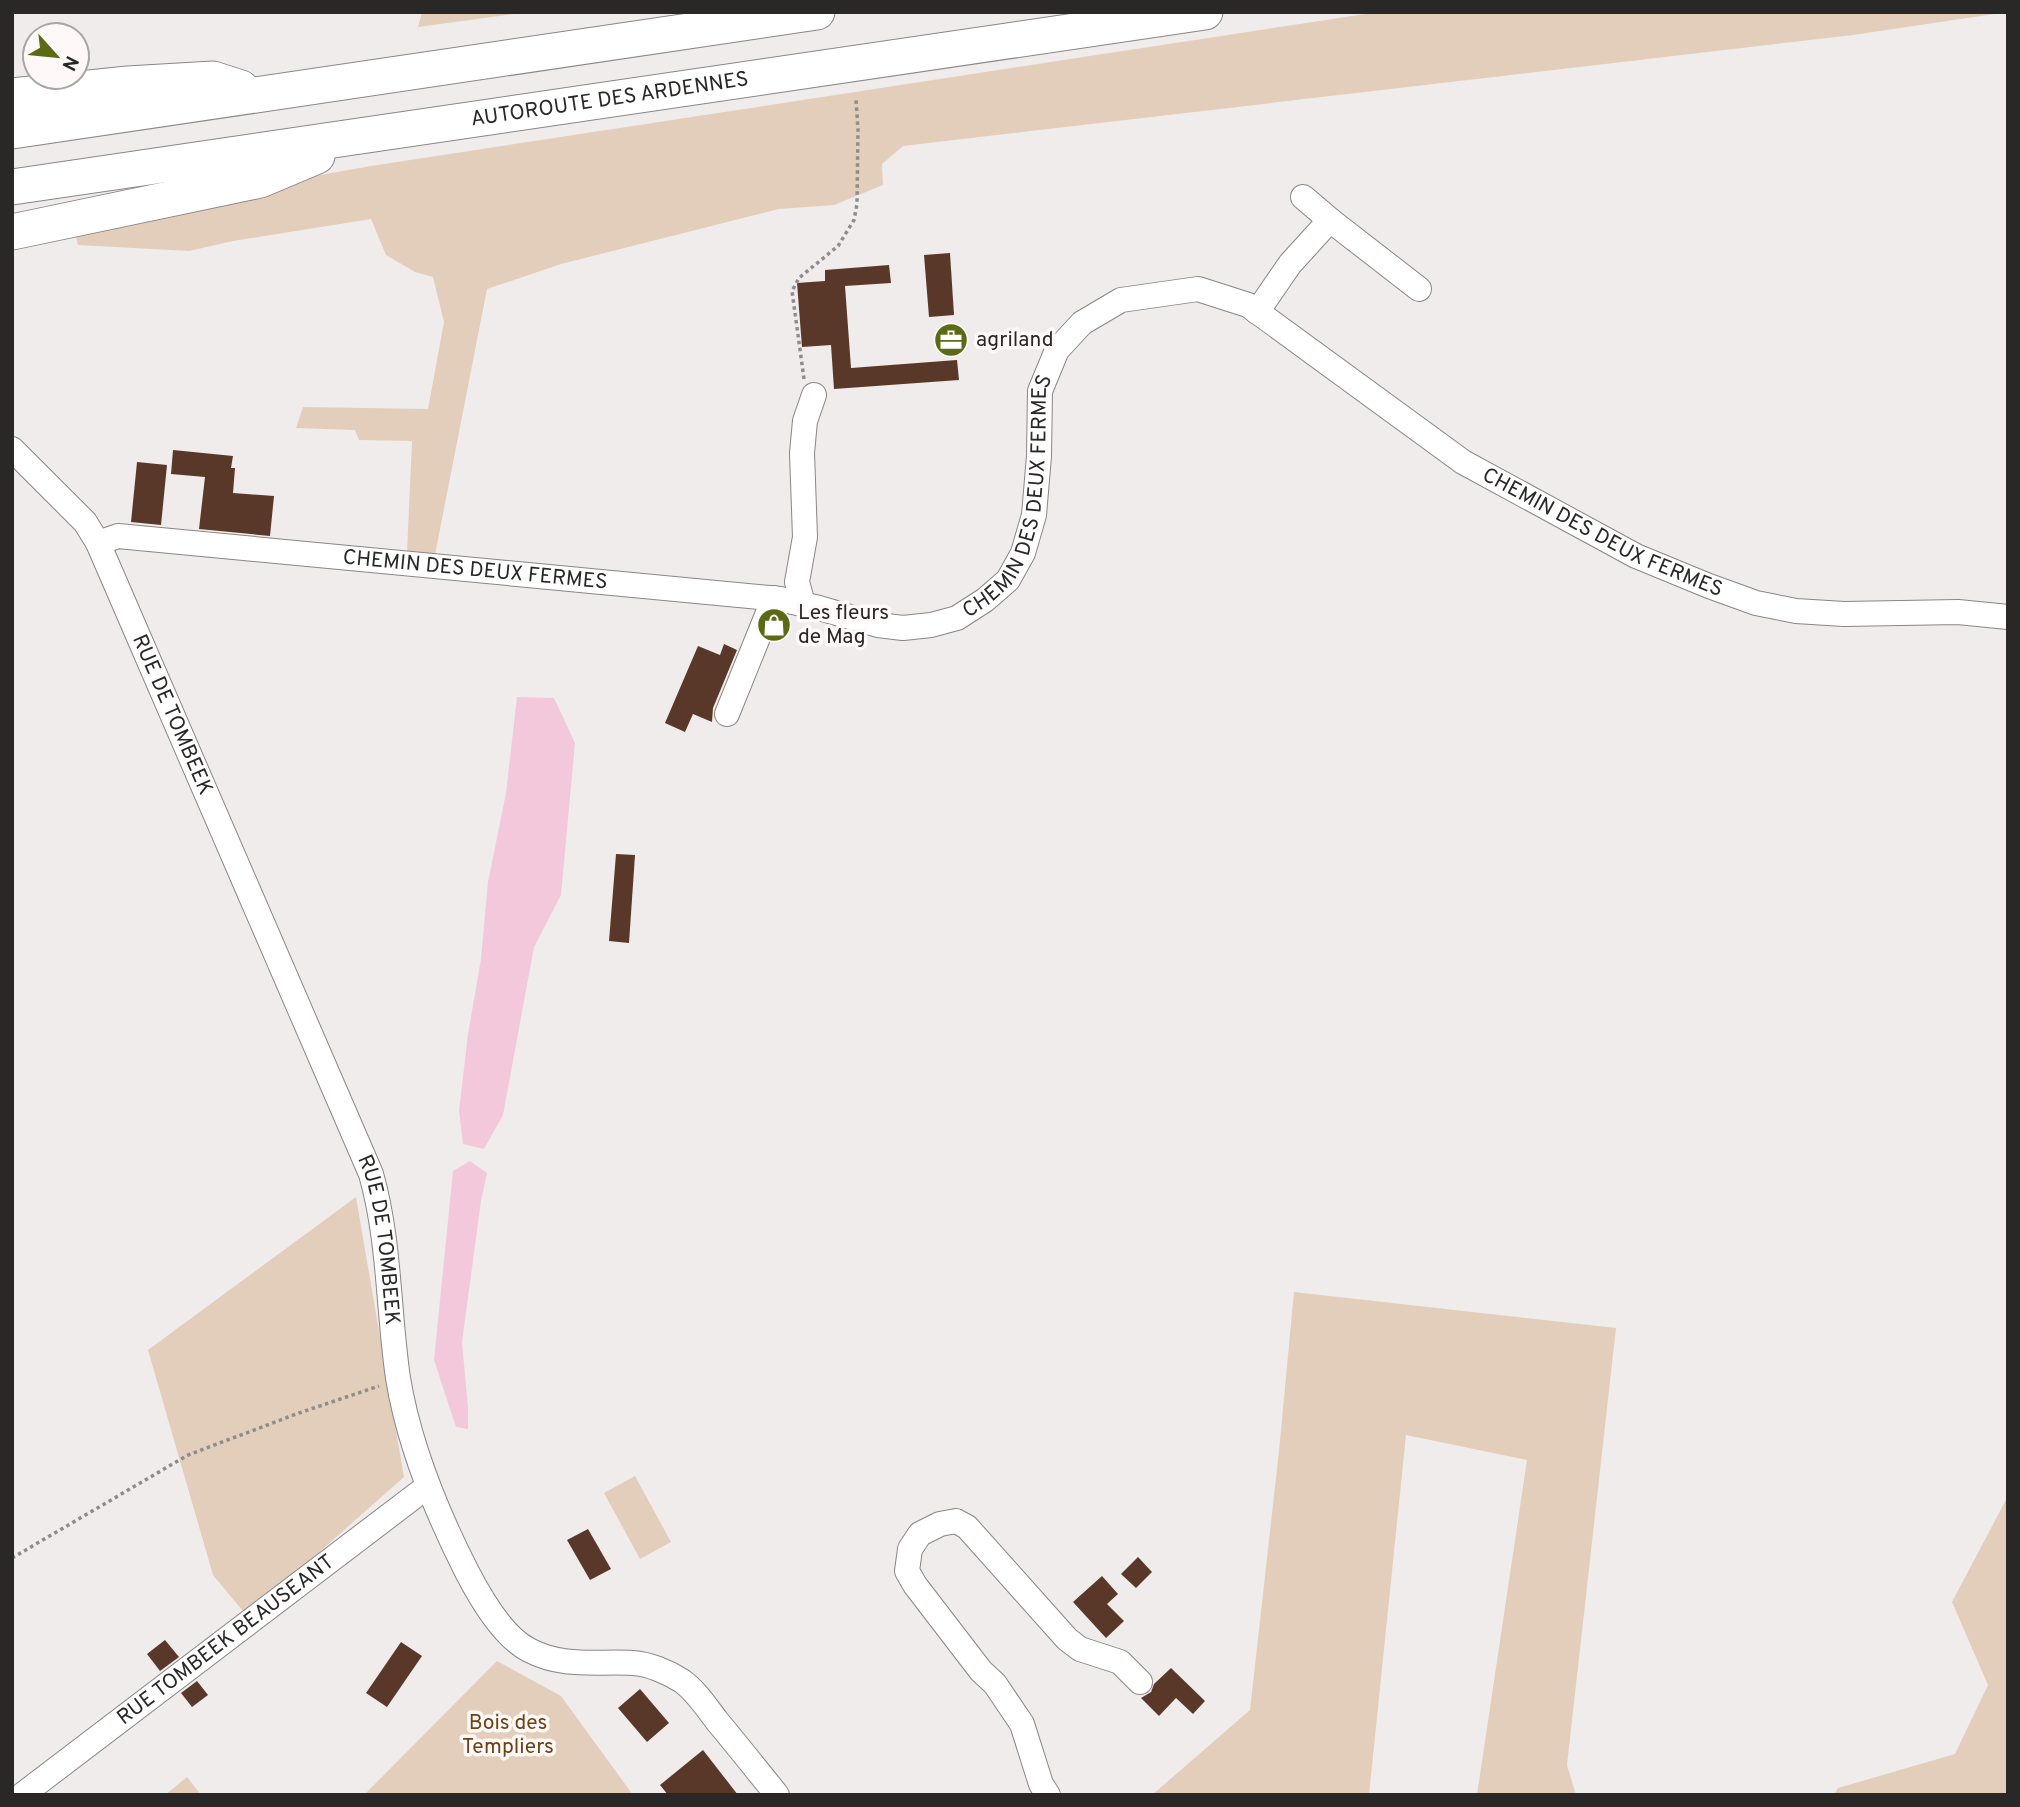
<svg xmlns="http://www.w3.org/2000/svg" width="2020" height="1807" viewBox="0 0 2020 1807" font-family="Overpass,sans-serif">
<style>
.green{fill:#e3cebc}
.water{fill:#f3c8db}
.building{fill:#5a3829}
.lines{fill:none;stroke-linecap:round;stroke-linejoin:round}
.minor-casing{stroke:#8a8685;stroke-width:26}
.highway-casing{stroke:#8a8685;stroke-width:37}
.path{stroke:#8f8d8c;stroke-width:3.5;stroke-dasharray:3.5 3.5;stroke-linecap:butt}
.minor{stroke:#fff;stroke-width:24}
.highway{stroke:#fff;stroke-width:35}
.labels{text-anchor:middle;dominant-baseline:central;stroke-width:7;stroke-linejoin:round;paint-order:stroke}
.street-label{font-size:21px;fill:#292827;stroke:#fef9f8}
.poi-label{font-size:21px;fill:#292827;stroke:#fef9f8;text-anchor:start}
.park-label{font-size:21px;fill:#6c4212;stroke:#fef9f8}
</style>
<rect width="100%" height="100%" fill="#f0eceb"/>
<g class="green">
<polygon points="422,12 529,12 418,27"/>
<polygon points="1378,12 2008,12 1853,35 903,146 882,164 883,185 834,205 779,209 561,264 487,289 434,560 407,552 412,441 359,440 355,430 296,428 303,407 428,409 444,322 433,277 415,272 386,255 371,219 233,241 189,251 78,245 73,226 214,194 371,166"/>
<polygon points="356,1197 404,1477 247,1616 213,1575 148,1350"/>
<polygon points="1294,1292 1616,1328 1567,1765 1576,1795 1477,1795 1527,1460 1406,1435 1369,1795 1152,1795 1250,1710 1279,1451"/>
<polygon points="635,1476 671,1542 640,1559 604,1493"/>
<polygon points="2008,1496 2008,1795 1834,1795 1838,1788 1955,1754 1988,1685 1952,1602"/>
<polygon points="497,1661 561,1696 633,1795 364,1795"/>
<polygon points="187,1777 201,1795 165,1795"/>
</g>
<g class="water">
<polygon points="517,697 554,698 575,743 561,895 534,947 503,1115 484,1149 463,1144 459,1111 468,1034 481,959 488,882 506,793"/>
<polygon points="470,1161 487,1173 481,1201 462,1342 468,1408 468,1429 456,1427 434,1360 453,1171"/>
</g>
<g class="building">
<polygon points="950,253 954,315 929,317 924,255"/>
<polygon points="889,265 891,283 845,286 851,368 957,360 959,380 834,389 831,345 802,347 797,283 825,281 825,270"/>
<polygon points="173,450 233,456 231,468 235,468 233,493 274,496 270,536 199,529 205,477 171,474"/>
<polygon points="137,462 167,465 161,525 131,522"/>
<polygon points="724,644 737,650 713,708 712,722 693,714 685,732 665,723 698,646 720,655"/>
<polygon points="616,854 635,855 629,943 609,941"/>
<polygon points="588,1529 611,1569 590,1580 567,1540"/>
<polygon points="1138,1557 1152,1572 1136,1588 1121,1574"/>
<polygon points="1102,1576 1118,1594 1107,1604 1124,1621 1106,1638 1073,1602"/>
<polygon points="165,1640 179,1657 160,1671 147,1654"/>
<polygon points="401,1642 422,1656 387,1707 366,1693"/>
<polygon points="1171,1668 1205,1701 1193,1714 1176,1698 1159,1716 1141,1698 1151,1692 1154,1684"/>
<polygon points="197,1681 208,1695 192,1707 181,1693"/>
<polygon points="640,1689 669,1723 647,1742 618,1708"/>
<polygon points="703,1750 738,1795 668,1795 660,1785"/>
</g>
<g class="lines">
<g class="minor-casing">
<g id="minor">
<polyline points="1303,197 1330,220"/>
<polyline points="1257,312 1290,264 1330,220 1419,289"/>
<path id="s1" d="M 12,449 L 85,522 L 98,543 L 371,1174 C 390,1241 388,1310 398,1378 C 409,1446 436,1511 467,1572 C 480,1597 503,1637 529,1650 C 563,1668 596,1661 633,1663 C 649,1664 668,1672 682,1681 C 696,1691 707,1708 717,1721 C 737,1745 757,1770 777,1795"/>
<path id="s2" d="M 98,543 L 118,536 L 780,599 L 819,608 L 878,625 L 903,628 L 931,625 L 957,618 L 985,600 L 1008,580 L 1023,553 L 1034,515 L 1039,456 L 1040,391 L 1057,350 L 1082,323 L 1121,300 L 1198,289 L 1248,305 L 1463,462 L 1636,556 L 1709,586 L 1756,603 L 1796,611 L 1844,614 L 1958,612 L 2008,617"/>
<polyline points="803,604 797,582 805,537 802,453 805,421 814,395"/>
<polyline points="727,714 774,598"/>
<path id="s3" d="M 22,1795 L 428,1486"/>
<polyline points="1048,1795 1041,1784 1022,1724 995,1684 981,1671 915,1585 907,1571 910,1549 920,1534 940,1524 956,1521 967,1527 1067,1639 1080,1649 1120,1662 1140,1682"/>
</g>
</g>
<g class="highway-casing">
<g id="highway">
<polyline points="12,96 128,84 213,79 241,88"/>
<polyline points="12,131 817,12"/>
<path id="s4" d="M 12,187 L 1205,12"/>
<polyline points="12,232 260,180 317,156"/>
</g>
</g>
<g class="path">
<polyline points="804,379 792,291 799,278 838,246 854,220 857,204 858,129 856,100"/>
<polyline points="12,1558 188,1455 299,1413 379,1386"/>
</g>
<use href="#minor" class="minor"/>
<use href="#highway" class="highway"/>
</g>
<defs>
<g id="office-disc" transform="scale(1.75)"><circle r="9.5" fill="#5b6b15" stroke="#fef9f8"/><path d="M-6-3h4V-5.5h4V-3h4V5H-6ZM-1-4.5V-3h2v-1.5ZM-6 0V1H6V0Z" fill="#fff"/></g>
<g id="shop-disc" transform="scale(1.75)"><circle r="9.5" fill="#5b6b15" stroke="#fef9f8"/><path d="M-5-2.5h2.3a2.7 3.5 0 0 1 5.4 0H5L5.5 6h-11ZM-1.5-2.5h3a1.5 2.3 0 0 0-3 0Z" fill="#fff"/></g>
</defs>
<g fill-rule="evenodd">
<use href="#office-disc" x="951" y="340"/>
<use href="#shop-disc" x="774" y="625"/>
</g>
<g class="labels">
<g class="street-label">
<text stroke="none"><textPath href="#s4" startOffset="604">AUTOROUTE DES ARDENNES</textPath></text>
<text stroke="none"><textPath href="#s2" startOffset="1010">CHEMIN DES DEUX FERMES</textPath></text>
<text stroke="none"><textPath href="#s2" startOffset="1806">CHEMIN DES DEUX FERMES</textPath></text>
<text stroke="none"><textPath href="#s2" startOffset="380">CHEMIN DES DEUX FERMES</textPath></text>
<text stroke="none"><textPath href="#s1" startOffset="315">RUE DE TOMBEEK</textPath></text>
<text stroke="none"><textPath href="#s1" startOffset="882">RUE DE TOMBEEK</textPath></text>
<text stroke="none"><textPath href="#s3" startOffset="256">RUE TOMBEEK BEAUSEANT</textPath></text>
</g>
<g class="poi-label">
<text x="976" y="340">agriland</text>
<text x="798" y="613">Les fleurs<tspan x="798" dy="24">de Mag</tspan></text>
</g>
<g class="park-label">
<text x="508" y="1723">Bois des<tspan x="508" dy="24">Templiers</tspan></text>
</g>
</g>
<rect width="2020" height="1807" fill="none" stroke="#292827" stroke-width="28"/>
<g transform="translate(56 56) rotate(117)"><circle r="33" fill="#fef9f8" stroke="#a9a5a4" stroke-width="2"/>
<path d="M0-5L12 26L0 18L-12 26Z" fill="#5b6b15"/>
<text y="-10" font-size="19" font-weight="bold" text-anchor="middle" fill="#292827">N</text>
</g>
</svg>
